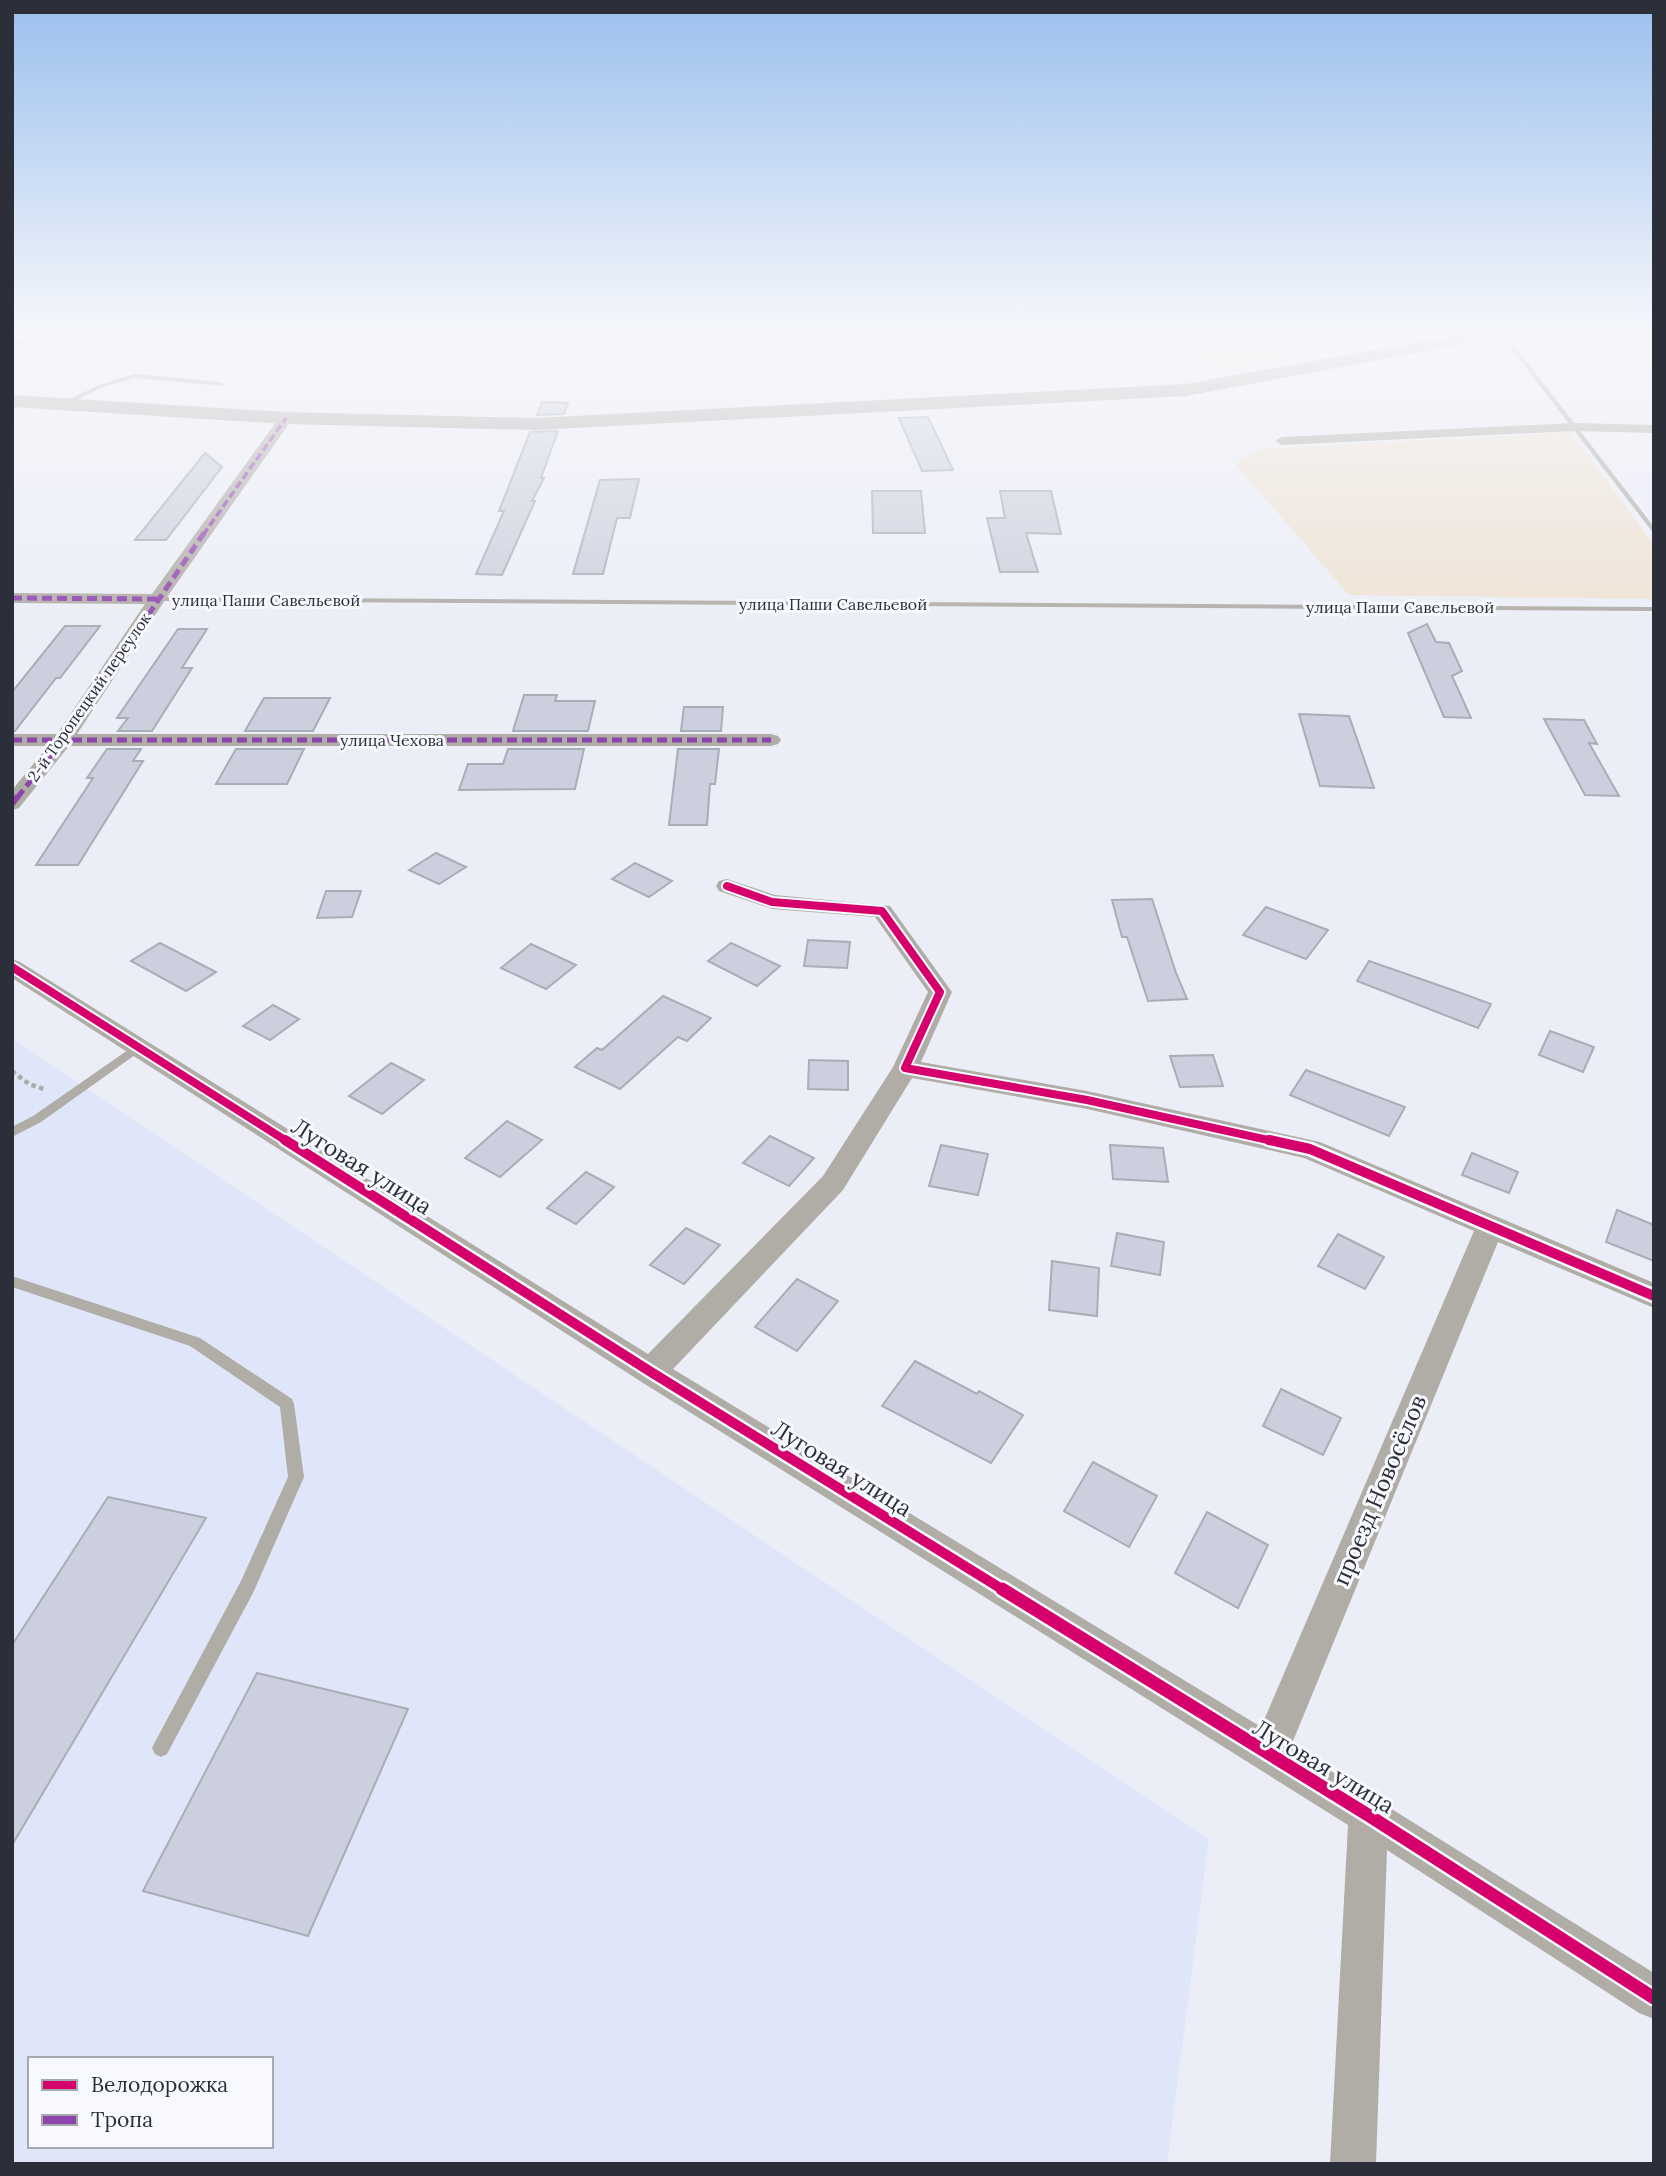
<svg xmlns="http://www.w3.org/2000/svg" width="1666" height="2176" viewBox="0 0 1666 2176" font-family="Lora,serif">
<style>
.built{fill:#e0e6f9;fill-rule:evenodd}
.green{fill:#efe2d3}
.building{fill:#cccfdd;stroke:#abadb6;stroke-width:2}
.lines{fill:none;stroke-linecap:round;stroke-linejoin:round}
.path-far1{stroke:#adacab;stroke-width:2.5;stroke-dasharray:2.5 2;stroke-linecap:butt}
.path{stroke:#adacab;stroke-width:4.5;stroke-dasharray:4.5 3.5;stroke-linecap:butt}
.lane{fill:#b0aca6;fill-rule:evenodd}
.street{fill:#b0aca6;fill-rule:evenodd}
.secondary{fill:#afaba7;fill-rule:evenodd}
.quiet-far2{stroke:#8e44ad;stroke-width:3.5;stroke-dasharray:8 3.5;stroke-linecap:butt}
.quiet-far1{stroke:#8e44ad;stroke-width:5;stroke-dasharray:10 5;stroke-linecap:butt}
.quiet{stroke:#8e44ad;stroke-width:6;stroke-dasharray:13 6;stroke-linecap:butt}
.cycleway-far2-casing{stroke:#f7f9fe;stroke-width:12}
.cycleway-far1-casing{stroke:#f7f9fe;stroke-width:15}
.cycleway-casing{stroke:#f7f9fe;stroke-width:18}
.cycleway-far2{stroke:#d6006c;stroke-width:8}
.cycleway-far1{stroke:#d6006c;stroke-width:10}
.cycleway{stroke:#d6006c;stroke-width:13}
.labels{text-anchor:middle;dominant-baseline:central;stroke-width:6;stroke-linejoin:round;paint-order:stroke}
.far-street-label{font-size:16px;fill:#2c2e39;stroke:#f7f9fe}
.near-street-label{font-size:23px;fill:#2c2e39;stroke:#f7f9fe}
</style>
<rect width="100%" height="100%" fill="#eceef7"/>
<path class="built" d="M 12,1039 L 1209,1839 L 1167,2164 L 12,2164 ZM 30,2059 L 271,2059 L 271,2146 L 30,2146 Z"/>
<g class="green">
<polygon points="1154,333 1444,333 1215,372"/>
<polygon points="1571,432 1654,545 1654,599 1349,595 1235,464 1260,449"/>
</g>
<g class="building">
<polygon points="542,402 568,403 564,414 537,415"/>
<polygon points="928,417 953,470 922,471 899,418"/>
<polygon points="558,431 541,478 544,478 532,501 535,501 502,575 476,574 504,511 499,511 530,432"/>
<polygon points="205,453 222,467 166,540 135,540"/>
<polygon points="639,479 630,518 617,518 603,574 573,574 600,480"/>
<polygon points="872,491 921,491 925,533 873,533"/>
<polygon points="1000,491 1051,491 1061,534 1026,533 1038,572 1000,572 987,518 1005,518"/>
<polygon points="1427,624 1436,642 1449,643 1462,671 1452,676 1471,718 1444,717 1408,633"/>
<polygon points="65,626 100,626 60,678 56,678 15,731 12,731 12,692"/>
<polygon points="178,629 207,629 182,668 192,668 152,731 118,731 128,718 117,718"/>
<polygon points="524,695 557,695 555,701 595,701 588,731 513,731"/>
<polygon points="264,698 330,698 313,731 245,731"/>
<polygon points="684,707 723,707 721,731 681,731"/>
<polygon points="1299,714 1349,716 1374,788 1320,786"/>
<polygon points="1544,719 1584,720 1597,744 1589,743 1619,796 1585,795"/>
<polygon points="107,749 141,749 133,761 143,761 78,865 36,865 93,778 87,778"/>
<polygon points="236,749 304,749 287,784 216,784"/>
<polygon points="508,749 584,749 575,789 459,790 468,764 503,764"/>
<polygon points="678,749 719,749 715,784 710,784 707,825 669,825"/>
<polygon points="436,853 466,867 439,884 409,870"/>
<polygon points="635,863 672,881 649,897 612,879"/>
<polygon points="326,891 361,891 352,917 317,918"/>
<polygon points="1152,899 1176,973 1187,999 1148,1001 1127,937 1122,937 1112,900"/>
<polygon points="1266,907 1328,930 1306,959 1243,935"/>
<polygon points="808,940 850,942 847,968 804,966"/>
<polygon points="160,943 216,972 186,991 131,961"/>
<polygon points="731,943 780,966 757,986 708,961"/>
<polygon points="531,944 576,965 546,989 501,968"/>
<polygon points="1369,961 1461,993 1491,1004 1478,1028 1357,981"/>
<polygon points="663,996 711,1018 687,1041 678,1037 620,1089 575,1067 597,1048 602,1050"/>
<polygon points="273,1005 299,1019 270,1040 243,1026"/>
<polygon points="1550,1031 1594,1047 1583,1072 1539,1055"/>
<polygon points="1213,1055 1223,1086 1180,1087 1170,1056"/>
<polygon points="809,1060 848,1061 848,1090 808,1089"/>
<polygon points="391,1063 424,1080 382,1114 349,1096"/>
<polygon points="1306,1070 1405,1107 1389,1136 1290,1095"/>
<polygon points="507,1121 542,1140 500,1177 465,1158"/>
<polygon points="770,1136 814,1158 789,1186 743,1163"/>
<polygon points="941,1145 988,1154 978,1195 929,1186"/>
<polygon points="1110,1145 1163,1148 1168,1182 1113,1179"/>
<polygon points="1472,1153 1518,1172 1509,1193 1462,1175"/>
<polygon points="586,1172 614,1187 576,1224 547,1208"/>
<polygon points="1617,1210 1654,1225 1654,1261 1606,1242"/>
<polygon points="686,1228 720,1245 684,1284 650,1265"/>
<polygon points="1117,1233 1164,1242 1160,1275 1111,1266"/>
<polygon points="1338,1234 1384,1257 1365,1289 1318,1266"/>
<polygon points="1052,1261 1099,1268 1097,1316 1049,1310"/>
<polygon points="797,1279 838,1301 797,1351 755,1327"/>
<polygon points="915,1361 977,1394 979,1391 1023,1415 991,1463 882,1406"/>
<polygon points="1281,1389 1341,1418 1323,1455 1263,1426"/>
<polygon points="1093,1462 1157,1496 1129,1547 1064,1511"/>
<polygon points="108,1497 206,1518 12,1845 12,1645"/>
<polygon points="1207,1512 1268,1545 1238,1608 1175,1573"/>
<polygon points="257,1673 408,1709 308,1936 143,1891"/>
</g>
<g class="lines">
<polyline class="path-far1" points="577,333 779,341 866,333"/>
<polyline class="path" points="12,1071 29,1084 44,1089"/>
<g class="lane">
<polygon points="32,333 39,333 12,349 12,344"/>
<polygon points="1499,333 1505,333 1654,527 1654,534"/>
<polygon points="135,374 221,382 224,384 221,386 135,378 103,387 65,405 60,404 99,385"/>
<polygon points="154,597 1654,607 1654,611 157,601 154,601"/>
<polygon points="138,1043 142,1044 144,1047 142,1050 41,1122 12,1137 12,1127 33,1116"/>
<polygon points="12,1276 200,1338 292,1399 294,1404 304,1477 253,1593 167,1754 161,1757 155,1754 152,1748 155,1742 241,1581 288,1477 280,1407 190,1346 12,1287"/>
</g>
<g class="street">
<polygon points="286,414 293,418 165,600 77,734 771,734 778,736 781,740 778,744 771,746 69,746 19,808 12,810 12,790 48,746 12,746 12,734 57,734 145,604 12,603 12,593 152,594 281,415"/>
<polygon points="1575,423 1654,425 1654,433 1575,431 1282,445 1275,441 1282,437"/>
<path d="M 727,879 L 775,895 L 890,906 L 952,992 L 921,1062 L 1087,1091 L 1320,1142 L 1654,1283 L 1654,1308 L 1498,1242 L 1291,1746 L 1654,1973 L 1654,2019 L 1639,2013 L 1387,1850 L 1376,2164 L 1330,2164 L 1348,1825 L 640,1381 L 12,978 L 12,959 L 20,962 L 648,1354 L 823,1176 L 893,1067 L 928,992 L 875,917 L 772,909 L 719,891 L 716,886 L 719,881 ZM 912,1078 L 1087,1109 L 1304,1158 L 1474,1231 L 1261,1727 L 673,1369 L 843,1190 Z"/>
</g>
<polygon class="secondary" points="1469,333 1506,333 1497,338 1186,396 536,430 286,424 12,407 12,395 286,412 536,418 1186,384"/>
<polyline class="quiet-far2" points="203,535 286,418"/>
<g class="quiet-far1">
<polyline points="12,598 157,599"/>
<polyline points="12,740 771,740"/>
<polyline points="17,798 63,740 204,533"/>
</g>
<polyline class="quiet" points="12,804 18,796"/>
<g class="cycleway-far2-casing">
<g id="cycleway-far2">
<polyline points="727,886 772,902 882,911 940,992 905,1068 1087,1100 1277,1142"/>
<polyline points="12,967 288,1142"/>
</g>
</g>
<g class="cycleway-far1-casing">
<g id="cycleway-far1">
<polyline points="285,1140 651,1372 1005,1591"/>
<polyline points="1269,1140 1310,1149 1654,1296"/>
</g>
</g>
<g class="cycleway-casing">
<polyline id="cycleway" points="1002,1589 1368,1815 1654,1998"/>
</g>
<use href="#cycleway-far2" class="cycleway-far2"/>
<use href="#cycleway-far1" class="cycleway-far1"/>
<use href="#cycleway" class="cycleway"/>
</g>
<linearGradient id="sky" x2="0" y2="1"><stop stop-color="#9bc0ee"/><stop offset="0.52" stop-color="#f6f7fb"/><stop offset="1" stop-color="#f6f7fb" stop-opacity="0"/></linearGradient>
<rect width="1666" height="638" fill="url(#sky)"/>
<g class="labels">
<g class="far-street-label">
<text x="266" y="600">улица Паши Савельевой</text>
<text x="833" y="604">улица Паши Савельевой</text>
<text x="1400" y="607">улица Паши Савельевой</text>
<text transform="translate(89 697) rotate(-55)">2-й Торопецкий переулок</text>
<text x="392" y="740">улица Чехова</text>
</g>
<g class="near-street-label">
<text transform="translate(362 1166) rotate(32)">Луговая улица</text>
<text transform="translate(842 1468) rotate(32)">Луговая улица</text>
<text transform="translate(1379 1490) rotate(-67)">проезд Новосёлов</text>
<text transform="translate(1324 1766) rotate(31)">Луговая улица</text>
</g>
</g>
<rect width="1666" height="2176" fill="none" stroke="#2c2e39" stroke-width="28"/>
<rect x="28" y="2057" width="245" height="91" fill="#f7f9fe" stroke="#a6a8af" stroke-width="2"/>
<rect x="42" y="2080" width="35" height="10" fill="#d6006c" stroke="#a6a8af" stroke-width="2"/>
<text x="91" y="2092" font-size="21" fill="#2c2e39">Велодорожка</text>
<rect x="42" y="2115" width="35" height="10" fill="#8e44ad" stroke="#a6a8af" stroke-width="2"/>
<text x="91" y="2127" font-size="21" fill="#2c2e39">Тропа</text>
</svg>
